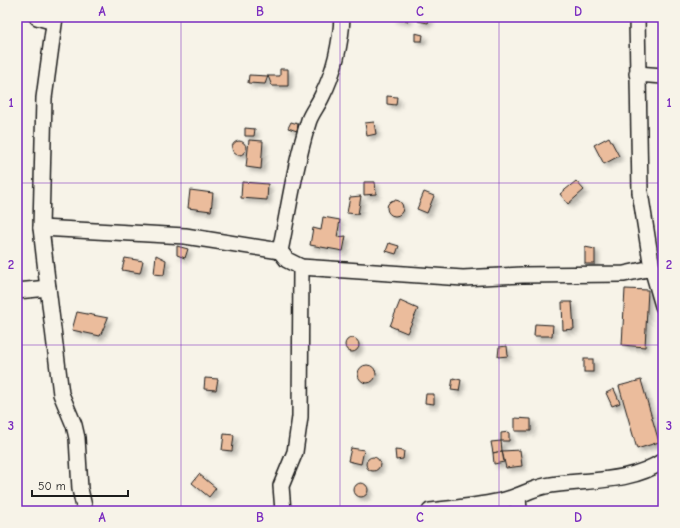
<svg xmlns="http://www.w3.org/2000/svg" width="680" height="528" viewBox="0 0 680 528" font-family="'Comic Neue',sans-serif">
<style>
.building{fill:#ebbc9c;stroke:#1c1c1c;filter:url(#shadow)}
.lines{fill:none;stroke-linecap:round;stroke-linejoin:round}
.minor-casing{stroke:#1c1c1c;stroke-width:18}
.minor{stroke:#f7f3e8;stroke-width:15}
.grid{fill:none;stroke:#7b2cbf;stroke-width:1;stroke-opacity:0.55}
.neatline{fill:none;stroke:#7b2cbf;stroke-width:1.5}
.grid-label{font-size:13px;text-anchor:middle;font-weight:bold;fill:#7b2cbf}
</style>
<defs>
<filter id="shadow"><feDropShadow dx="3.5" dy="3.5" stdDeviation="2" flood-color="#0004"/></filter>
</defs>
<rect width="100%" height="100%" fill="#f7f3e8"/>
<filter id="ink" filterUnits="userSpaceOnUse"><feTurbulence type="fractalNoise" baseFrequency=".025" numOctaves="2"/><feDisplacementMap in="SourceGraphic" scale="8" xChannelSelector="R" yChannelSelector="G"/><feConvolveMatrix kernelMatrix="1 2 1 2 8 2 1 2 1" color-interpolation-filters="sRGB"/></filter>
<g filter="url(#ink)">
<g class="building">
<polygon points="394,17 409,17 408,21 394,19"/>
<polygon points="419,17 430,17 428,23 418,21"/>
<polygon points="415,33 423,35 422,41 415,41"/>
<polygon points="280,69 288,69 288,86 272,86 268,76 280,76"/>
<polygon points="249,75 268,76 265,84 248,83"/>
<polygon points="387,96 397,97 396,105 387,104"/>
<polygon points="291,122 298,124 297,131 288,128"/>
<polygon points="374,122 376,134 367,136 365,123"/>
<polygon points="245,128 255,129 254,136 245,136"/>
<polygon points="609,137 619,156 604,164 594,145"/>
<polygon points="249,140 263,141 261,169 246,167"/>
<circle cx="239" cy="148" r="7"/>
<polygon points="576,181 584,190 568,204 560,194"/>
<polygon points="242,182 268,184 267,200 241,198"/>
<polygon points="364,182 375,182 376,194 364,195"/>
<polygon points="190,190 213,193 211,211 188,208"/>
<polygon points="424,192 434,196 427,213 417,209"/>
<polygon points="361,196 358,214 347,213 350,197"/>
<circle cx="395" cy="208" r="8"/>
<polygon points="323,217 340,220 337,237 346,236 343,251 310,245 313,228 321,230"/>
<polygon points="389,243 399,246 396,254 386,251"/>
<polygon points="177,246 188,249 185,258 177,255"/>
<polygon points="585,247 595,249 595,264 585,264"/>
<polygon points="156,255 166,260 164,275 154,274"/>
<polygon points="125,258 143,261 140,273 122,270"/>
<polygon points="625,289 648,290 645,347 622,345"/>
<polygon points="400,301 418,309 407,333 390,326"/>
<polygon points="562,302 572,302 574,329 563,330"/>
<polygon points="77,312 108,318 100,336 72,330"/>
<polygon points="535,324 553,325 552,336 534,336"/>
<circle cx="352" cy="345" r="7"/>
<polygon points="507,346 508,356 498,357 499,347"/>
<rect x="584" y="359" width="9" height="13"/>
<circle cx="367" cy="374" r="9"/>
<polygon points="205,378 218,379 216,390 204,389"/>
<polygon points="453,378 461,380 459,391 451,390"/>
<polygon points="641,380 659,442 637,449 619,386"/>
<polygon points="614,389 620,403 612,406 606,393"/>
<polygon points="426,394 434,394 434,404 425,403"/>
<polygon points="515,418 531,419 531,431 515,431"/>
<polygon points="509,432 509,441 501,441 501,433"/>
<polygon points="224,434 234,435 232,451 222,450"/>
<polygon points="501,441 502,451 493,453 491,442"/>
<polygon points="351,448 364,450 361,464 348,461"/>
<polygon points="395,450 404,451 403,459 396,460"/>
<polygon points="520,450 522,466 506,468 502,451"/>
<polygon points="502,451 504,462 494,464 493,453"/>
<circle cx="373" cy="464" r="7"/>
<polygon points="199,474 216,488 209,497 192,483"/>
<circle cx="361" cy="490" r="7"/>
</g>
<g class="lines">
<g class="minor-casing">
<g id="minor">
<polyline points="37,17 54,22"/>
<path d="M 342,17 C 341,43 334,73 322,96 C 318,105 312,112 309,120 C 295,163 289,208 280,251 L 287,260 L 301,267 L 463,278 L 522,275 L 624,274 L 652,268"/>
<polyline points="637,17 640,192 652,268 663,306"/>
<polyline points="637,74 663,76"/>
<polyline points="41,228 185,236 280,251"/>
<polyline points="48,288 41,228 44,98 55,17"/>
<polyline points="17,291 48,288 61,394 74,425 77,438 80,489 85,511"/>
<polyline points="518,496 519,511"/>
<polyline points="283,511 281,486 295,452 300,417 301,267"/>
<path d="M 430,511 C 455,508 481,506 505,500 C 520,496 531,489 545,486 C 584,479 629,484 663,461"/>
</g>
</g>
<use href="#minor" class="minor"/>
</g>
</g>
<path class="grid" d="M 181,17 L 181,511M 340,17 L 340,511M 499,17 L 499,511M 17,183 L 663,183M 17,345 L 663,345"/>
<rect width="680" height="528" fill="none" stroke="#f7f3e8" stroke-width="44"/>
<path d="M32 490v6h96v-6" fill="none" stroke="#1c1c1c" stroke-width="2"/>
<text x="38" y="490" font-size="12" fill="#1c1c1c" stroke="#f7f3e8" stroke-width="3" paint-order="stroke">50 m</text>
<rect x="22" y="22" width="636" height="484" class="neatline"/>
<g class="grid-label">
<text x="102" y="16">A</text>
<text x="260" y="16">B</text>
<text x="420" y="16">C</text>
<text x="578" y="16">D</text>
<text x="11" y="107">1</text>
<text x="669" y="107">1</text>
<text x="11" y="269">2</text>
<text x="669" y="269">2</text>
<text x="11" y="430">3</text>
<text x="669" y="430">3</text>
<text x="102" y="522">A</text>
<text x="260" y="522">B</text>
<text x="420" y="522">C</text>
<text x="578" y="522">D</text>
</g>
</svg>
